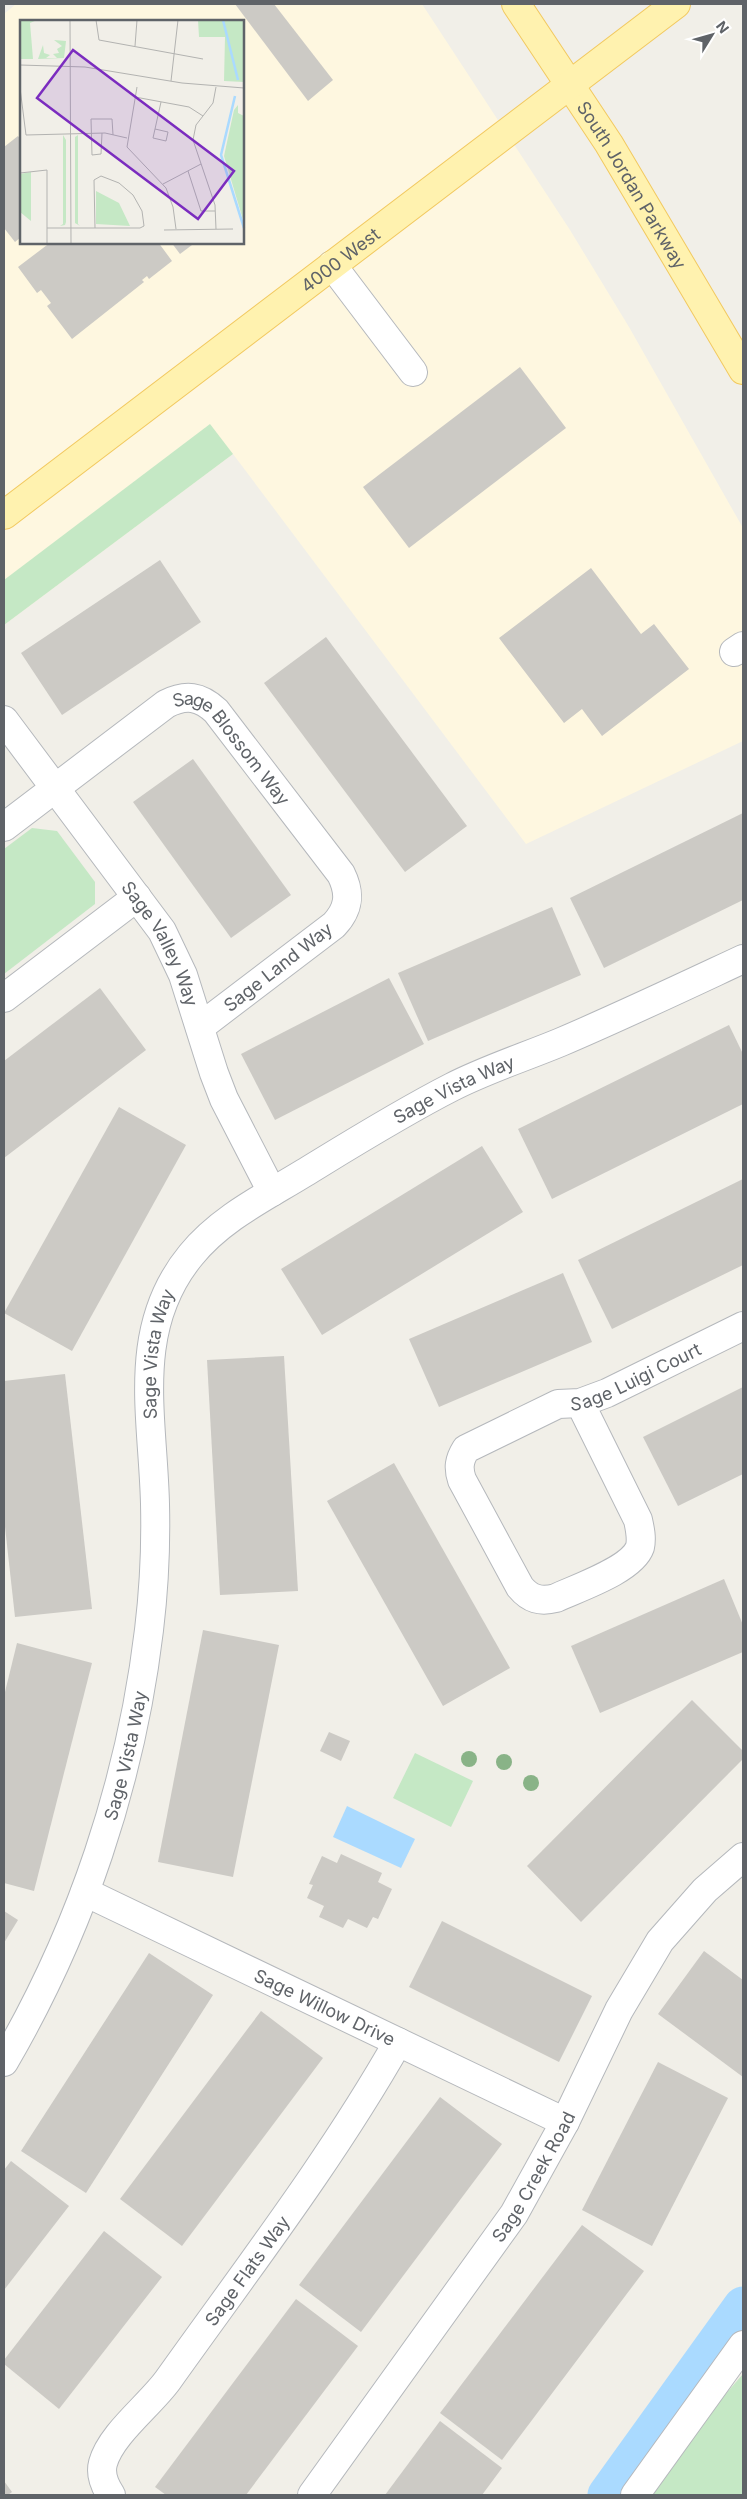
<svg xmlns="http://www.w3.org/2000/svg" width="747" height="2499" viewBox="0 0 747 2499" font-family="Inter,sans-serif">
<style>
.commercial{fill:#fef7e0;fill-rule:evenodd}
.green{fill:#c5e8c5}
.water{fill:#aadaff}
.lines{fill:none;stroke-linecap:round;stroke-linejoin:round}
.canal{stroke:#aadaff;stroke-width:39}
.building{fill:#cccac5}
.minor-casing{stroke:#b5b8bc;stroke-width:30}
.major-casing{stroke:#f2c960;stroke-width:30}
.minor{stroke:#fff;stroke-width:28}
.major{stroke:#fff2af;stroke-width:28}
.tree{fill:#89b387}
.labels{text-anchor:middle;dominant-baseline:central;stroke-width:5;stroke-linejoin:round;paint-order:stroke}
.street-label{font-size:18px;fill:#5f6368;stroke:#fff}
.inset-river{fill:none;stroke:#aadaff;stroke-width:2.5}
.inset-road{fill:none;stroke:#b3b3b1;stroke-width:1}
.view{fill:#7b2cbf;fill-opacity:0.15;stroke:#7b2cbf;stroke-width:2.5}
.inset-edge{fill:none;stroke:#5f6368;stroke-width:2.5}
</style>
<rect width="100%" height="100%" fill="#f1efe8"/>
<path class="commercial" d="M 16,4 L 422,4 L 570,230 L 629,327 L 743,528 L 743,741 L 526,844 L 233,454 L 4,625 L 4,14 ZM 21,21 L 242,21 L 242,242 L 21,242 Z"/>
<g class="green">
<polygon points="210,424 233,454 4,625 4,580"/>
<polygon points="32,828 57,831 95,882 95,904 4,974 4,849"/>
<polygon points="415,1753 473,1781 451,1827 393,1798"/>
<polygon points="743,2374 743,2495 649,2495 709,2413"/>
</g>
<polygon class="water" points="347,1806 415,1839 401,1868 333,1837"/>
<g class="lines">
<polyline class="canal" points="607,2495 743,2306"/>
</g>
<g class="building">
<polygon points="235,4 274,4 333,80 308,101"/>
<polygon points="18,136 21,140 21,237 15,242 4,228 4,147"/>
<polygon points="51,242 158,242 172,261 149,279 147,276 142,280 144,282 72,339 47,306 51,303 41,290 37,293 18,267"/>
<polygon points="171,242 196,242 180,254"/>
<polygon points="520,367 566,428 409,548 363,487"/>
<polygon points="160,560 201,622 62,715 21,653"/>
<polygon points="591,568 641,634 654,624 689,669 602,736 582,709 564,723 499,638"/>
<polygon points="326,637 467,826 405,872 264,683"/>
<polygon points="193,759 291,895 231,938 133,802"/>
<polygon points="743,813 743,900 604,968 570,898"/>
<polygon points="552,907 581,975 428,1041 398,973"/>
<polygon points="389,978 424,1044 275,1120 241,1054"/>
<polygon points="100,988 146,1050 4,1158 4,1061"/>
<polygon points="729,1025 743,1054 743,1104 552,1199 518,1129"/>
<polygon points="119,1107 186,1145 72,1351 4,1313"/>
<polygon points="482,1146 523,1212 322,1335 281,1269"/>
<polygon points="743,1179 743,1265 612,1329 578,1260"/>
<polygon points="563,1273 592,1342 439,1407 409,1339"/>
<polygon points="284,1356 298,1591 220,1595 207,1360"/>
<polygon points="65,1374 92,1609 15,1617 4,1518 4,1381"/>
<polygon points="743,1387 743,1474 678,1506 643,1437"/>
<polygon points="394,1463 510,1668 443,1706 327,1501"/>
<polygon points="724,1579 743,1625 743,1652 600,1713 571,1646"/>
<polygon points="203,1630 279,1645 233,1877 158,1862"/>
<polygon points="17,1643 92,1663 34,1891 4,1883 4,1696"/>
<polygon points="692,1700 743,1751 743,1759 581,1922 527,1866"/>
<polygon points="329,1732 350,1741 341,1761 320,1751"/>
<polygon points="341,1854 382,1873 378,1882 392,1889 378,1919 373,1917 367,1928 348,1919 343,1928 319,1917 324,1906 307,1898 313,1885 309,1884 322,1856 337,1863"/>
<polygon points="4,1911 18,1920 4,1943"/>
<polygon points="442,1921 592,1996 559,2062 409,1987"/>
<polygon points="704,1951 743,1980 743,2077 658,2014"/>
<polygon points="149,1953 213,1995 86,2193 21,2151"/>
<polygon points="261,2011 323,2058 182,2246 120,2199"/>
<polygon points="658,2062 728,2098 652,2246 582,2210"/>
<polygon points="440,2097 502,2144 361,2332 299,2285"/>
<polygon points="11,2161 69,2206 4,2290 4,2170"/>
<polygon points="582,2225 644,2271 502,2460 440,2413"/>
<polygon points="104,2231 162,2277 59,2409 4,2364 4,2360"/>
<polygon points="296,2299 358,2346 246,2495 166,2495 155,2487"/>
<polygon points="440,2421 502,2468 482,2495 385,2495"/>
<polygon points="4,2481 12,2492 8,2495 4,2495"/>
</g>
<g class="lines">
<g class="minor-casing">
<g id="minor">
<polyline points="332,265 413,372"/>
<polyline points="734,652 743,646"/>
<path id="s1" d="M 4,720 L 162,931 L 183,975 L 214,1073 L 224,1099 L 272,1192"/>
<path id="s2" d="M 4,827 L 166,704 C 186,694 200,696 216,711 L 341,874 C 351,894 349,909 334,925 L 200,1027"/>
<polyline points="4,998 137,897"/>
<path id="s3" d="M 580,1403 L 638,1520 C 640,1529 642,1538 640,1547 C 632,1570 577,1588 556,1598 C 540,1602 530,1599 520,1587 L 462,1480 C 458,1468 459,1460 466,1449 L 558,1404 L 580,1403 L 607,1393 L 743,1326"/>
<path id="s4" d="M 85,1892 L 565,2122"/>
<path id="s5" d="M 4,2062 C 81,1930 131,1781 149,1630 C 154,1589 156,1545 155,1504 C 153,1416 130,1329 191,1255 C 221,1218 265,1197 304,1173 C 353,1143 401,1113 452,1087 C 487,1069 525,1057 561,1042 C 622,1016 683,987 743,959"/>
<path id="s6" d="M 111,2495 C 105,2486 100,2474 103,2463 C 111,2434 150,2405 168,2380 C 247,2269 331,2160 398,2042"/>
<path id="s7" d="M 312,2495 L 514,2214 L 565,2122 L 619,2010 L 660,1941 L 705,1890 L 743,1857"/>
<polyline points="635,2495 743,2345"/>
</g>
</g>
<g class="major-casing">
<g id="major">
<path id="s8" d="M 516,4 L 609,144 L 743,370"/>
<path id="s9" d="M 4,515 L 676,4"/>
</g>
</g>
<use href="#minor" class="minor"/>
<use href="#major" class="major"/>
</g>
<g class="tree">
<circle cx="469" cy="1759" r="8"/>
<circle cx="504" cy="1762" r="8"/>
<circle cx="531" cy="1783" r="8"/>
</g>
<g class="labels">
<g class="street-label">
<text stroke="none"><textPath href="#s8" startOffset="215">South Jordan Parkway</textPath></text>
<text stroke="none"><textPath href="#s9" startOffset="422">4000 West</textPath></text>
<text stroke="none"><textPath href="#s2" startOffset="292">Sage Blossom Way</textPath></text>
<text stroke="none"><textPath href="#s1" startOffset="274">Sage Valley Way</textPath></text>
<text transform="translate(278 967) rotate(-38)">Sage Land Way</text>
<text stroke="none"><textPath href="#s5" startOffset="1156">Sage Vista Way</textPath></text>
<text stroke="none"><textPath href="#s5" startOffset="736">Sage Vista Way</textPath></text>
<text stroke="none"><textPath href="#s3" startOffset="638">Sage Luigi Court</textPath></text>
<text stroke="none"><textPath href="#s5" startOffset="331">Sage Vista Way</textPath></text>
<text stroke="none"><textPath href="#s4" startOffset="266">Sage Willow Drive</textPath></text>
<text stroke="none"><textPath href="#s7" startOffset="388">Sage Creek Road</textPath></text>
<text stroke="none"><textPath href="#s6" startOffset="275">Sage Flats Way</textPath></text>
</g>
</g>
<g transform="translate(20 20)">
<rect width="224" height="224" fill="#f1efe8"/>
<path d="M 0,0 L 17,0 L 10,3 L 13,39 L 0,39 ZM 178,0 L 224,0 L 224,62 L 204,61 L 205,17 L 179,17 ZM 34,20 L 46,21 L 44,38 L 18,39 L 23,25 L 24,33 L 30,35 L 26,38 L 37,38 L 33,34 L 39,33 L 37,29 L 42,26 ZM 218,85 L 218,93 L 224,96 L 224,203 L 204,136 L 214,90 ZM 43,115 L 46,120 L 46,202 L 45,205 L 40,206 L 43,204 ZM 58,115 L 58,204 L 60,206 L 55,203 L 55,117 ZM 11,152 L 11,201 L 0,192 L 0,154 ZM 76,171 L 99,183 L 110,206 L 76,204 Z" fill="#c5e8c5"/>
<path class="inset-river" d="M 203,0 L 218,60M 215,76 L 201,135 L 224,208"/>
<path class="inset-road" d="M 50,0 L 51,223M 76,0 L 79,20 L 183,39M 115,26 L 117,0M 0,45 L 65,47 L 162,63 L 224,68M 151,61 L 158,0M 117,67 L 107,127 L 146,168 L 153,187 L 156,209M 0,68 L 6,115 L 85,113 L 107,118M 115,77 L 169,87 L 183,96M 135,109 L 148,112 L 146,121 L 133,118 L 141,82M 82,113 L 81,134 L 72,135 L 71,99 L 92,99 L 93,115M 168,151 L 181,191 L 195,191M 0,153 L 27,150 L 27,223M 143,164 L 181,144M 27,208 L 120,208 L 124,206 L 122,191 L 113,175 L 99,163 L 81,156 L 74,160 L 75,208M 196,209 L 195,185 L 173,120 L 176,105 L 193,83 L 196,67M 144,210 L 213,209"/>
<path class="view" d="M 53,30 L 214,151 L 178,199 L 17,78 Z"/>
<rect width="224" height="224" class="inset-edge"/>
</g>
<rect width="747" height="2499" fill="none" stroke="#5f6368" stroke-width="10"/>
<g transform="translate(712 35) rotate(53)" stroke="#ffffff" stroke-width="4" paint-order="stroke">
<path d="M0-4L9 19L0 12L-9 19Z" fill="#5f6368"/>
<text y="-8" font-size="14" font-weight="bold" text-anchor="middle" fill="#5f6368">N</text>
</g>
</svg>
